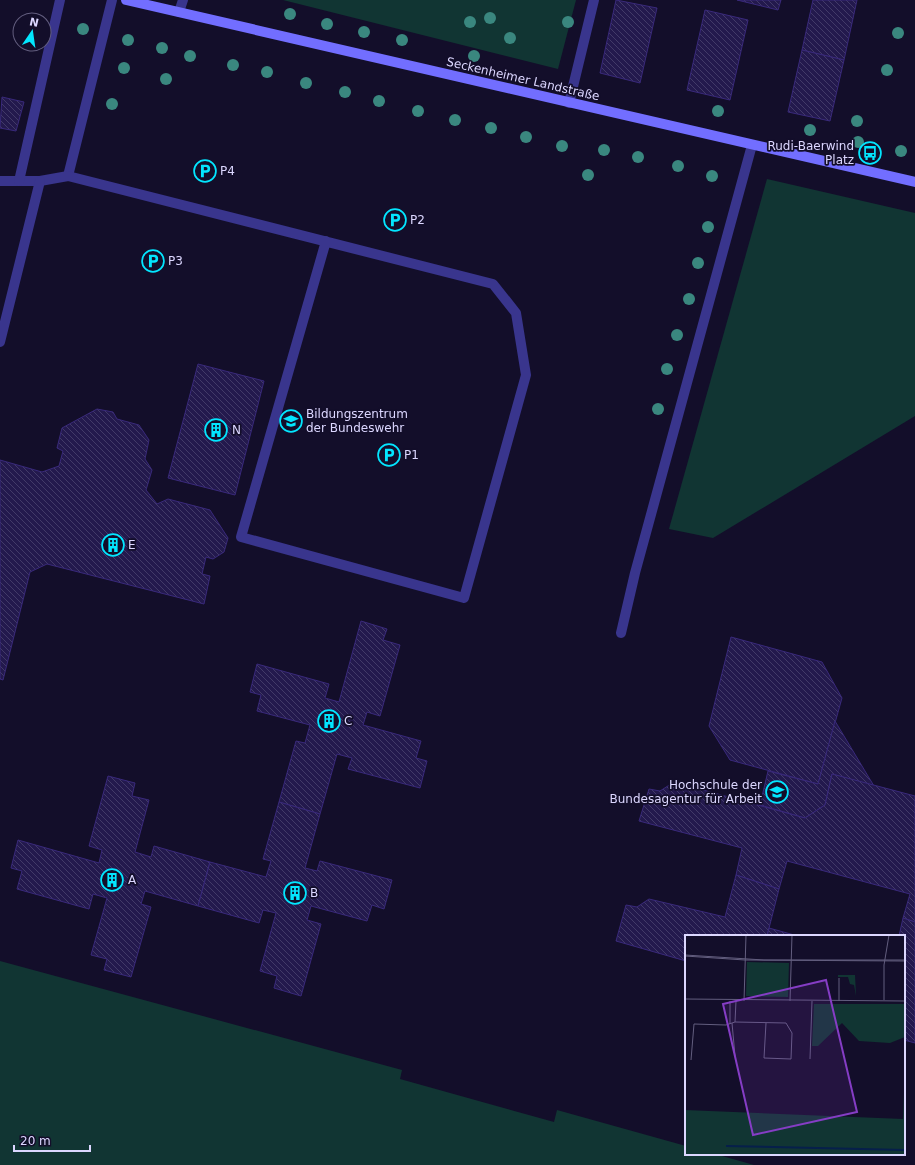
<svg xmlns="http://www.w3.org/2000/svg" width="915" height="1165" viewBox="0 0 915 1165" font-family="'DejaVu Sans',sans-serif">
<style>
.green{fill:#113533}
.building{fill:url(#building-back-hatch);stroke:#39297b}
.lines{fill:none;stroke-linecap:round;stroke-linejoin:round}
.service{stroke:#39358d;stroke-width:10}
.minor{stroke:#39358d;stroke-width:10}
.secondary{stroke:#726eff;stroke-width:10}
.tree{fill:#3a877f}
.labels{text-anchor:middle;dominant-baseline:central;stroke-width:3.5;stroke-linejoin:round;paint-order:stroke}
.street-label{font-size:12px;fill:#dcd7ff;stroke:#130e2a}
.poi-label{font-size:12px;fill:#dcd7ff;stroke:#130e2a;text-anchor:start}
.inset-river{fill:none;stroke:#061f4b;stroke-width:2}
.inset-road{fill:none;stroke:#635e7f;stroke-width:1}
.view{fill:#853dc5;fill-opacity:0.15;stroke:#853dc5;stroke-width:2}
.inset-edge{fill:none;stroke:#dcd7ff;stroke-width:2}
</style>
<defs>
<pattern id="building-back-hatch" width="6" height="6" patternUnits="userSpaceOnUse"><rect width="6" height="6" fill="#23194d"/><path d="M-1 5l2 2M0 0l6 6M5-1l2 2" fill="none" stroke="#423a68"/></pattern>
</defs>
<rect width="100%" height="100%" fill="#130e2a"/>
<g class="green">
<polygon points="283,0 576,0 558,69"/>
<polygon points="767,179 915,213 915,416 713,538 669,529"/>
<polygon points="0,961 402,1070 400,1079 554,1122 557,1110 686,1146 686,1154 715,1154 754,1165 0,1165"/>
</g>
<g class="building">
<polygon points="616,0 657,8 640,83 600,73"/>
<polygon points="737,0 781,0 778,10"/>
<polygon points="813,0 857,0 844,60 802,50"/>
<polygon points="705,10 748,20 730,100 687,90"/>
<polygon points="802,50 844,60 830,121 788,112"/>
<polygon points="2,97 24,102 16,131 0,128"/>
<polygon points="198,364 264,381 235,495 168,478"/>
<polygon points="97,409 113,412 117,419 139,425 149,440 145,459 152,470 146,490 157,504 168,499 210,510 228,538 224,552 213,559 206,557 202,574 210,576 204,604 47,564 30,572 3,680 0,679 0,460 42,472 59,466 63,451 57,448 62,428"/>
<polygon points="361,621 387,629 383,640 400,645 380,716 367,712 363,725 421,741 416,758 427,761 420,788 348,769 352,758 337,754 320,814 279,802 296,741 305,743 310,725 257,711 261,695 250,692 257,664 329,684 325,698 339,702"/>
<polygon points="731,637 822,662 842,698 818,784 730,760 709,726"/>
<polygon points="835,721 874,786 832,774 825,805 805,818 760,805 768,771 818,784"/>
<polygon points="832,774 915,796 915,922 903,918 910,894 787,861 779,889 736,875 742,848 639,821 649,789 660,791 674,782 805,818 825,805"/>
<polygon points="108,776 135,783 132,796 149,800 135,852 151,857 154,846 210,862 198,906 145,891 141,904 151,907 131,977 104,970 107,959 91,955 107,898 93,894 89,909 17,889 22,871 11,868 18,840 99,863 102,850 89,846"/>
<polygon points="279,802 320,814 305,868 317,871 320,861 392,880 384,909 372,905 367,921 311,906 307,920 321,924 301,996 274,988 277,976 260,971 276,913 263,910 259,923 198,906 210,862 266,877 271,861 263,859"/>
<polygon points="736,875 779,889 767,936 686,936 686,961 616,941 626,905 637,907 649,899 725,917"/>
<polygon points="903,918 915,922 915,1043 904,1040 904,936 899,936"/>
<polygon points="769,928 798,936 767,936"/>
</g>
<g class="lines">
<g class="service">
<polyline points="68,176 112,0"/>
<polyline points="0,181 40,181 68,176 493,284 516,313 526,375 464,598 241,537 326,241"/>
<polyline points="19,181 60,0"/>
<polyline points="0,342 40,181"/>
<polyline points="621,633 635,573 752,145"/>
</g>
<g class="minor">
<polyline points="179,12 183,0"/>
<polyline points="569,103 594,0"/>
</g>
<polyline class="secondary" points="126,0 915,182"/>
</g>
<g class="tree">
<circle cx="290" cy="14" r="6"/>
<circle cx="490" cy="18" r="6"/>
<circle cx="470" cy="22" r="6"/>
<circle cx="568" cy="22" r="6"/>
<circle cx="327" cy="24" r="6"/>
<circle cx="83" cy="29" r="6"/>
<circle cx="364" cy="32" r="6"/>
<circle cx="898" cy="33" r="6"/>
<circle cx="510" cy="38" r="6"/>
<circle cx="128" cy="40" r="6"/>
<circle cx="402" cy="40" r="6"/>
<circle cx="162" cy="48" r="6"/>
<circle cx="190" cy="56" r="6"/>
<circle cx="474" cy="56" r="6"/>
<circle cx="233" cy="65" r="6"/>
<circle cx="124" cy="68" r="6"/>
<circle cx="887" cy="70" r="6"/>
<circle cx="267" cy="72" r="6"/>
<circle cx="166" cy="79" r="6"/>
<circle cx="306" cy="83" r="6"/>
<circle cx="345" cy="92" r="6"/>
<circle cx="379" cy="101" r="6"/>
<circle cx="112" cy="104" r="6"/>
<circle cx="418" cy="111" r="6"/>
<circle cx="718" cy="111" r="6"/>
<circle cx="455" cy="120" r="6"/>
<circle cx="857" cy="121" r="6"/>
<circle cx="491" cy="128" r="6"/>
<circle cx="810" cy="130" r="6"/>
<circle cx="526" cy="137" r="6"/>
<circle cx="858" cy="142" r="6"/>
<circle cx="562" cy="146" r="6"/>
<circle cx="604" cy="150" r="6"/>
<circle cx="901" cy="151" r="6"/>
<circle cx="638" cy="157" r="6"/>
<circle cx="678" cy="166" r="6"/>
<circle cx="588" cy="175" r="6"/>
<circle cx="712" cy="176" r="6"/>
<circle cx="708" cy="227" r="6"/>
<circle cx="698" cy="263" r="6"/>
<circle cx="689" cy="299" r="6"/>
<circle cx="677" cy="335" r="6"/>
<circle cx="667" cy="369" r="6"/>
<circle cx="658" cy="409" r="6"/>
</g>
<defs>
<g id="bus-ring" transform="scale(1.15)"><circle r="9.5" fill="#130e2a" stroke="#03e6ff" stroke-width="1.5"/><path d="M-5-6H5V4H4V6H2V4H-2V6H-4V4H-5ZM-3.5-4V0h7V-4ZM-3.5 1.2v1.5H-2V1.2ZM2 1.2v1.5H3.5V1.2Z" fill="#03e6ff"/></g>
<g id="parking-ring" transform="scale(1.15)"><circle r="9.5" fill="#130e2a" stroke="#03e6ff" stroke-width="1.5"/><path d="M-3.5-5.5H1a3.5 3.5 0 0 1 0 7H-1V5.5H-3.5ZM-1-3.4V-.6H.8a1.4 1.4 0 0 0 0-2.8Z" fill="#03e6ff"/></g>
<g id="university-ring" transform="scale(1.15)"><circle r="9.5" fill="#130e2a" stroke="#03e6ff" stroke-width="1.5"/><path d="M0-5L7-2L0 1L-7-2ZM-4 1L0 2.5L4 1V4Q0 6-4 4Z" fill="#03e6ff"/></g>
<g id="building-ring" transform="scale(1.15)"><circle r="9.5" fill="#130e2a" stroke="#03e6ff" stroke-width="1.5"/><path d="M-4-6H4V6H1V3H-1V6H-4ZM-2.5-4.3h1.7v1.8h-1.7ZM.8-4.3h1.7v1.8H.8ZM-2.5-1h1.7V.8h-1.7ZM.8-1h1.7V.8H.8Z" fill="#03e6ff"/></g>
</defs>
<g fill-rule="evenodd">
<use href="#bus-ring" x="870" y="153"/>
<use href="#parking-ring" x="205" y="171"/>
<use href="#parking-ring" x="395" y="220"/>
<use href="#parking-ring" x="153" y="261"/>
<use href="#university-ring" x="291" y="421"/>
<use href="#building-ring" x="216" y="430"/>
<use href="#parking-ring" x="389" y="455"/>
<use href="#building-ring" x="113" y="545"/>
<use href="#building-ring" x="329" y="721"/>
<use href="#university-ring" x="777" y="792"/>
<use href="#building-ring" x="112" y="880"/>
<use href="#building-ring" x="295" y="893"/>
</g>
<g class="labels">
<g class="street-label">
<text transform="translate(523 79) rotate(13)">Seckenheimer Landstraße</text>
</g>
<g class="poi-label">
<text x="854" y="146" text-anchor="end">Rudi-Baerwind<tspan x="854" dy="14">Platz</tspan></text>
<text x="220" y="171">P4</text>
<text x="410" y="220">P2</text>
<text x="168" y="261">P3</text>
<text x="306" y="414">Bildungszentrum<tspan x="306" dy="14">der Bundeswehr</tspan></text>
<text x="232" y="430">N</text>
<text x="404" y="455">P1</text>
<text x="128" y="545">E</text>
<text x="344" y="721">C</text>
<text x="762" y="785" text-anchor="end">Hochschule der<tspan x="762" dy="14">Bundesagentur für Arbeit</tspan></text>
<text x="128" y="880">A</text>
<text x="310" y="893">B</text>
</g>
</g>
<g transform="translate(685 935)">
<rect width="220" height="220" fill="#130e2a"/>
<path d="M 62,27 L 104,28 L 103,62 L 61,61 ZM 153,40 L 170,40 L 171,61 L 169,50 L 165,49 L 163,42 L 153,42 ZM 129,69 L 220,69 L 220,102 L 205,108 L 174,106 L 157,88 L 133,111 L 127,111 ZM 220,129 L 220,220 L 0,220 L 0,175 L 218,184 Z" fill="#113533"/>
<path class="inset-river" d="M 41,211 L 220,215"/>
<path class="inset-road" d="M 0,20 L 79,25 L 220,25M 0,21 L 60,25 L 220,26M 154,43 L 154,66M 0,64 L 220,66M 199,65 L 199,30 L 204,0M 45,66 L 45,89M 59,66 L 61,0M 105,66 L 107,0M 50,87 L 51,66M 47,88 L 50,121M 125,124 L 127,66M 6,125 L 9,89 L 41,90 L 50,87 L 101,88 L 107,98 L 106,124 L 79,123 L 81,88"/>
<path class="view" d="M 141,45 L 172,177 L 68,200 L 38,69 Z"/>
<rect width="220" height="220" class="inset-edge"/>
</g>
<g transform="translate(32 32) rotate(13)"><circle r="19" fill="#130e2a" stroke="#635e7f"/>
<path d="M0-3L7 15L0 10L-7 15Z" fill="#03e6ff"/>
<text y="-6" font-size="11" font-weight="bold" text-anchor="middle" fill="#dcd7ff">N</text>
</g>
<path d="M14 1145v6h76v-6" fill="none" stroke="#dcd7ff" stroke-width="2"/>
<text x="20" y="1145" font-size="12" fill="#dcd7ff" stroke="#130e2a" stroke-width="3" paint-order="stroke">20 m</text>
</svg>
